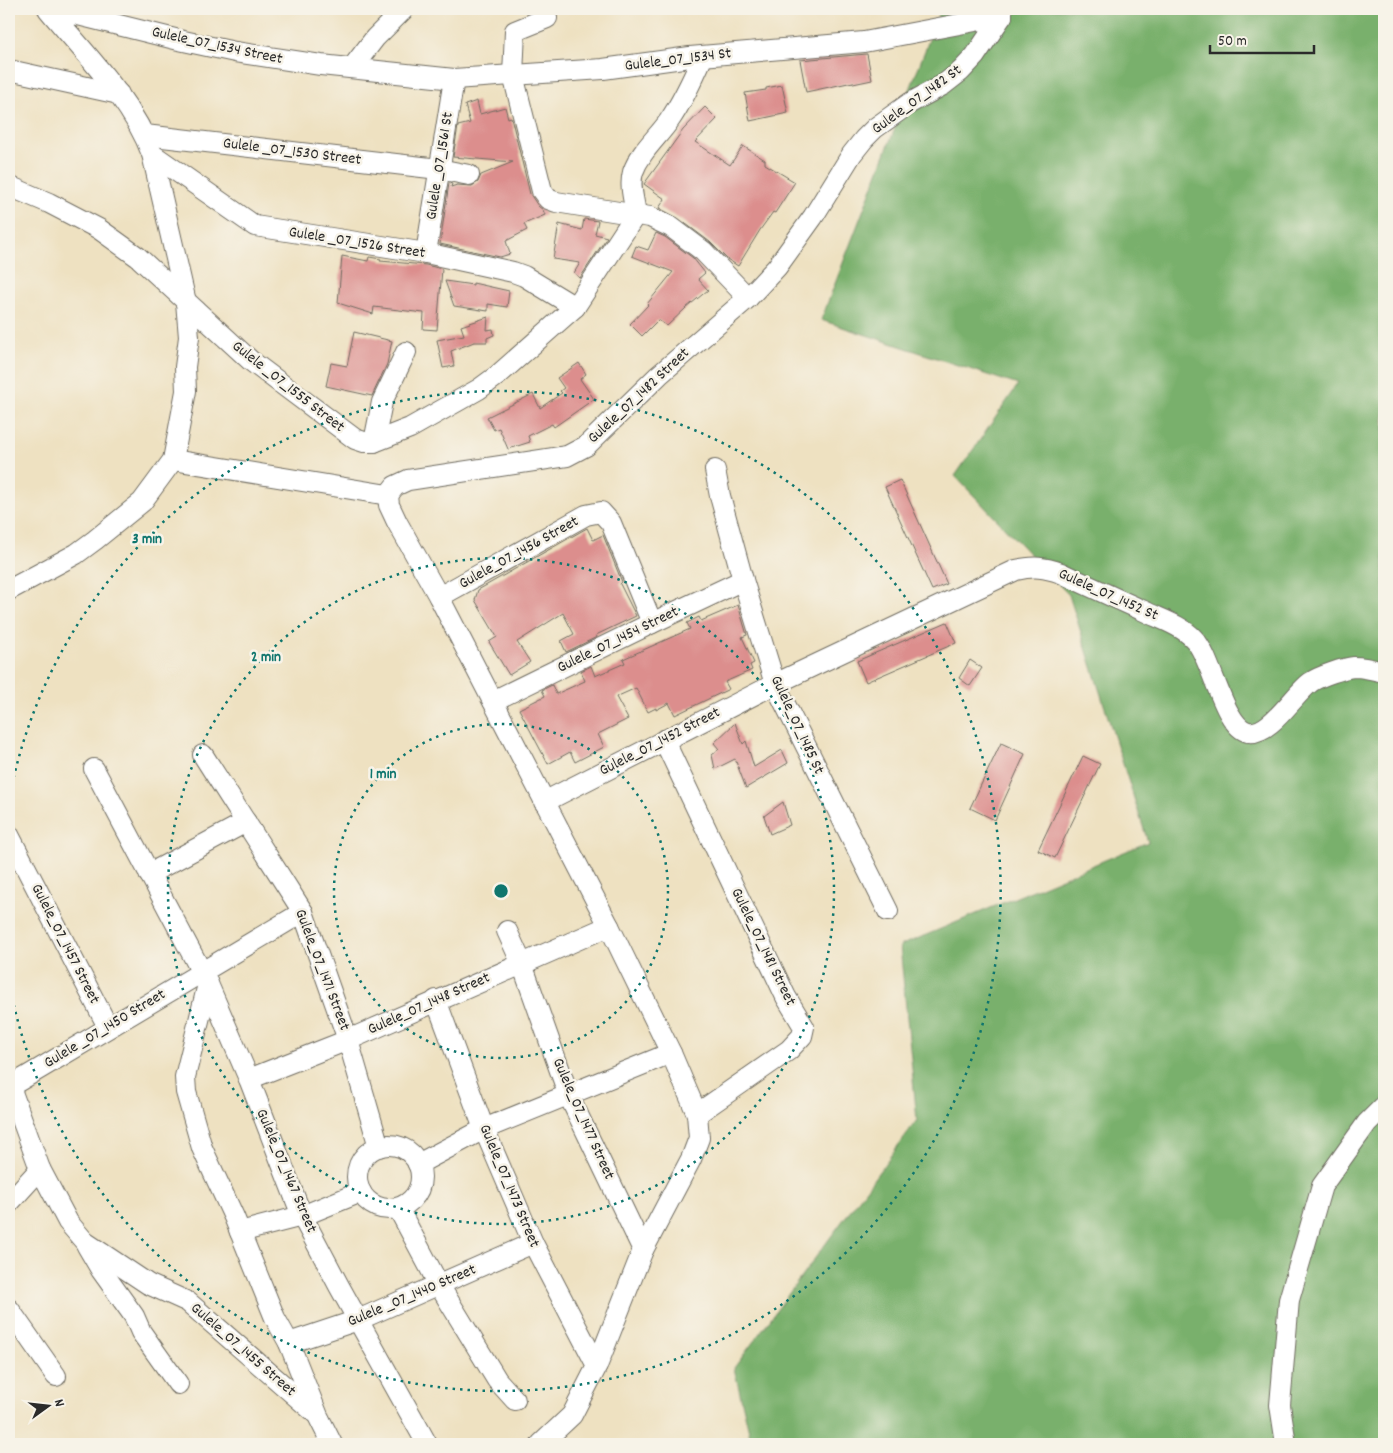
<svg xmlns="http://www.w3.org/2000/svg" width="1393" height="1453" viewBox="0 0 1393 1453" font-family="Dekko,sans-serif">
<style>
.forest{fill:#79b06c;stroke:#526e4c}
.building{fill:#dc8e8d}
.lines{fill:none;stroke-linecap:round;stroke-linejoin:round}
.minor-casing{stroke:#6f6b60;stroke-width:22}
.minor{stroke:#fff;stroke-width:20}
.ring{fill:none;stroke:#0f766e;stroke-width:2.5;stroke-dasharray:2.5 5}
.labels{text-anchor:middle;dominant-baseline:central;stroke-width:5;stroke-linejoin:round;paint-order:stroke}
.street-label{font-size:16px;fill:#2b2b2b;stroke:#f7f3e8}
.centre{fill:#0f766e;stroke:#f7f3e8;stroke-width:2.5}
.ring-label{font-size:15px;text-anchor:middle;font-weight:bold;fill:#0f766e;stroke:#f7f3e8;stroke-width:5;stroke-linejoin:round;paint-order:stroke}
</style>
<rect width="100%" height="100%" fill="#f7f3e8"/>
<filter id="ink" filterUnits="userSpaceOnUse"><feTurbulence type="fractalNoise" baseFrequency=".02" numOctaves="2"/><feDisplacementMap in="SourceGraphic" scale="10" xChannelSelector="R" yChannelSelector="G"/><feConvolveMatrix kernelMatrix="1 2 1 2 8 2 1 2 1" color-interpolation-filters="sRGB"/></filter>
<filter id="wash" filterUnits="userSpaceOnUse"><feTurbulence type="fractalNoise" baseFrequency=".0096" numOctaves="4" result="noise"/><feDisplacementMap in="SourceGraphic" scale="20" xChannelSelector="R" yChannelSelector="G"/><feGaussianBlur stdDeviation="1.12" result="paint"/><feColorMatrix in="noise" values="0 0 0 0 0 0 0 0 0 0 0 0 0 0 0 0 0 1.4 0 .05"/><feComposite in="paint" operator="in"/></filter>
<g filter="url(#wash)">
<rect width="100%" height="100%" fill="#eee1c1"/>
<polygon class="forest" points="941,9 1384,9 1384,1444 752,1444 734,1368 917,1120 900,946 1148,842 1069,595 955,476 1018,385 821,320"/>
<g id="blocks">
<g class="building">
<polygon points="867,54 872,80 853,84 853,82 806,92 800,60"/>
<polygon points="782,85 788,113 750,121 745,93 766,90 766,88"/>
<polygon points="477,101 480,114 505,107 508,118 511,117 530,194 538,206 543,210 545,215 524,224 527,230 506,241 510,254 500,257 440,244 449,183 452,184 451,187 457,185 472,186 478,182 481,175 513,162 453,157 458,126 470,123 465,105"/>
<polygon points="705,107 717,119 695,142 730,165 743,146 765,160 765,164 795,182 775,213 773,212 760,230 738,266 727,259 710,242 678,218 659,208 665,199 644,184 683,130"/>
<polygon points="584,219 598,221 595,234 607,237 580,278 574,273 580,263 553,259 559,224 582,230"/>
<polygon points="656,233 665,237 693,258 705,273 698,279 708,290 686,308 667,326 658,320 642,336 630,324 648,305 647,304 673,272 632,256 636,246 648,250"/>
<polygon points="342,256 368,261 369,257 381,259 380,261 426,265 442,269 437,330 423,329 424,313 374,307 373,314 338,303"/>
<polygon points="445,281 473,285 473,283 509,291 507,307 488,304 488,311 454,306"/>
<polygon points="488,317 487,330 493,329 494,335 487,338 487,342 474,342 451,351 454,366 443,368 437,340 464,335 461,326"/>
<polygon points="354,332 392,341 387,364 372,396 326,386 331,363 347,366"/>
<polygon points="579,363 586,374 580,379 594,399 554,427 552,424 528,436 530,442 508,449 499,428 494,430 487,417 533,394 540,408 562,393 560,391 564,388 557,378"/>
<polygon points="900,480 947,584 932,590 885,487"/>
<polygon points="587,528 593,540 603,535 622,582 620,584 636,616 596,635 597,637 566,652 561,641 574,634 563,613 517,642 530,662 509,675 489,642 497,637 475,600 478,590"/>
<polygon points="738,605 747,635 742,637 754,663 750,665 752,670 725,682 729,689 675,715 669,703 656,710 656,708 648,712 636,688 616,697 628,719 598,734 604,747 575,762 570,752 548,764 519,709 545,696 542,690 552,685 556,694 585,681 581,671 591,666 595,676 625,663 623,659 690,629 687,623 699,617 701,621"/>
<polygon points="947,622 956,643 866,682 857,661"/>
<polygon points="970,660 982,668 970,686 959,678"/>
<polygon points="735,723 743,744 746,741 754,767 782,750 788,763 746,788 735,759 715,769 712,755 719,749 714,743"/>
<polygon points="1001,743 1025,754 995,820 970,808"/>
<polygon points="1083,756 1100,764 1055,858 1038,850"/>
<polygon points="783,802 790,825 770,834 764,816"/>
</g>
</g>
</g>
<g filter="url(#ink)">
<use href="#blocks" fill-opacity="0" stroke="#6f6b60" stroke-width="1"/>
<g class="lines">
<g class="minor-casing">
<g id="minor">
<polyline points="54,9 179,40 235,52 321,65 454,79 603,69 690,57 864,42 1002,16"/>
<polyline points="547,18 515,31 513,75 542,191 548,199 556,202 650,217 671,227 703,251 748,298"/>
<polyline points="352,68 375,38 404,9"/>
<polyline points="9,70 119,94"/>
<polyline points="145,135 439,169 469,175"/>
<polyline points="152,154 255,226 426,253 513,272 524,276 575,307"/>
<path d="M 9,186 L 49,203 L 99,229 L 138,257 L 251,361 L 355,439 L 364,442 L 374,442 L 410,428 L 479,389 L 498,375 L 575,307 L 636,214 C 634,200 629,186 633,172 C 640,152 657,138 669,121 C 683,101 693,79 703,56"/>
<polyline points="426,253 454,79"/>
<polyline points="374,442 382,402 406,352"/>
<polyline points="173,460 388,495"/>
<polyline points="715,470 720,496 743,580 775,684 888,911"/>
<polyline points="388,495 389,505 397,522 439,597 609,926 671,1053 697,1114 699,1138 691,1159 643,1250 597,1366 572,1415 541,1444"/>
<polyline points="388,495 395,486 408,480 567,456 586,446 659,375 748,298 777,267 813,217 852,154 864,139 875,128 910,103 943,85 961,71 975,56 1002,16 1002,9"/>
<path d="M 9,590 L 76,554 L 95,540 L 142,502 L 173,460 L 186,391 L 185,367 L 189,337 L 186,302 L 152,154 C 132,100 84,53 48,9"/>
<polyline points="439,597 586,515 601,512 611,523 652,623"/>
<polyline points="493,701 652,623 743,580"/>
<polyline points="664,740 786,997 804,1027 802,1036 789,1050 697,1114"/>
<polyline points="203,755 303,912 348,1040 379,1147"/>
<polyline points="94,769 208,984 249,1079 302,1216 339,1286 427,1444"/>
<path d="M 544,802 L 775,684 L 1016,570 C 1034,566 1044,567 1061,573 C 1089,586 1117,599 1144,611 C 1160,619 1181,625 1194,639 C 1212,657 1223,726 1248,732 C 1270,736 1294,694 1311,682 C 1320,676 1344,668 1354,667 C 1363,667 1376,670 1384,672"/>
<polyline points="9,835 108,1027"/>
<polyline points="149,874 246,822"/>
<polyline points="507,931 522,964 569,1096 643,1250"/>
<polyline points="208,984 185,1077 186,1092 202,1148 234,1217 275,1318 289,1343 318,1416 332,1444"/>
<polyline points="436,1000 484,1129 533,1243 597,1366"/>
<polyline points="249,1079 348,1040 609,926"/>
<polyline points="9,1084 40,1169 68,1222 85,1242 148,1284 188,1302 315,1413"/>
<polyline points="9,1087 303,912"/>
<circle cx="389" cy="1177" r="32"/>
<polyline points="418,1164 484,1129 671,1053"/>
<polyline points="9,1203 40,1169"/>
<polyline points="398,1208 439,1285 497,1380 515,1400"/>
<polyline points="240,1232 302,1216 361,1192"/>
<polyline points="87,1246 101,1270 134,1316 141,1332 178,1384"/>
<polyline points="9,1309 56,1376"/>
<polyline points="289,1343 358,1320 533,1243"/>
<polyline points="1286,1444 1280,1405 1289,1300 1322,1186 1367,1123 1384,1106"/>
</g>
</g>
<use href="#minor" class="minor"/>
</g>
</g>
<g class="ring">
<circle cx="501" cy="891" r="167"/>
<circle cx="501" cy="891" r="333"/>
<path d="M9 800A500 500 0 1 1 9 982"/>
</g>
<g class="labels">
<g class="street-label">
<text transform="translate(217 46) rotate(12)">Gulele_07_1534 Street</text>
<text transform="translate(678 60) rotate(-7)">Gulele_07_1534 St</text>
<text transform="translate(917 100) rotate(-36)">Gulele_07_1482 St</text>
<text transform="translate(292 152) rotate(7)">Gulele _07_1530 Street</text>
<text transform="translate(440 166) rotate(-81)">Gulele _07_1561 St</text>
<text transform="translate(357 243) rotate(9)">Gulele _07_1526 Street</text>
<text transform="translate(288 387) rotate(38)">Gulele _07_1555 Street</text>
<text transform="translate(639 396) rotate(-43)">Gulele_07_1482 Street</text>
<text transform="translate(519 553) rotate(-29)">Gulele_07_1456 Street</text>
<text transform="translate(1108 595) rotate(24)">Gulele_07_1452 St</text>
<text transform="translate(618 640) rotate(-26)">Gulele_07_1454 Street</text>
<text transform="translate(797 725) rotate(65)">Gulele_07_1485 St</text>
<text transform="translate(660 742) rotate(-27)">Gulele_07_1452 Street</text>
<text transform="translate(65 944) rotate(63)">Gulele_07_1457 Street</text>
<text transform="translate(763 947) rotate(64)">Gulele_07_1481 Street</text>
<text transform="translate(322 970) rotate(69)">Gulele_07_1471 Street</text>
<text transform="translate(429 1004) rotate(-24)">Gulele_07_1448 Street</text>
<text transform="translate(105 1029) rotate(-31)">Gulele _07_1450 Street</text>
<text transform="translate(583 1119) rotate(66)">Gulele_07_1477 Street</text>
<text transform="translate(286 1171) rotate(67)">Gulele_07_1467 Street</text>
<text transform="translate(509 1186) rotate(67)">Gulele_07_1473 Street</text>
<text transform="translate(412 1296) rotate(-23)">Gulele _07_1440 Street</text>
<text transform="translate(243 1350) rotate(41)">Gulele_07_1455 Street</text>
</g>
</g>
<circle cx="501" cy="891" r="8" class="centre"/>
<g class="ring-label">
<text x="147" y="543">3 min</text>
<text x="266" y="661">2 min</text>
<text x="383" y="778">1 min</text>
</g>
<rect width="1393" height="1453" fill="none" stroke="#f7f3e8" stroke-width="30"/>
<g transform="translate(48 1406) rotate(75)" stroke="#f7f3e8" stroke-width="4" paint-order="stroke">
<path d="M0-4L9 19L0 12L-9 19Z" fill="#2b2b2b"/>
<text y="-8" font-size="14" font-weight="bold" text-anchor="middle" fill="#2b2b2b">N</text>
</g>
<path d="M1210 45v8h104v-8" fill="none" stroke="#2b2b2b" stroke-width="2.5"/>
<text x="1218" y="45" font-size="15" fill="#2b2b2b" stroke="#f7f3e8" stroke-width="4" paint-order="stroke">50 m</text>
</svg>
